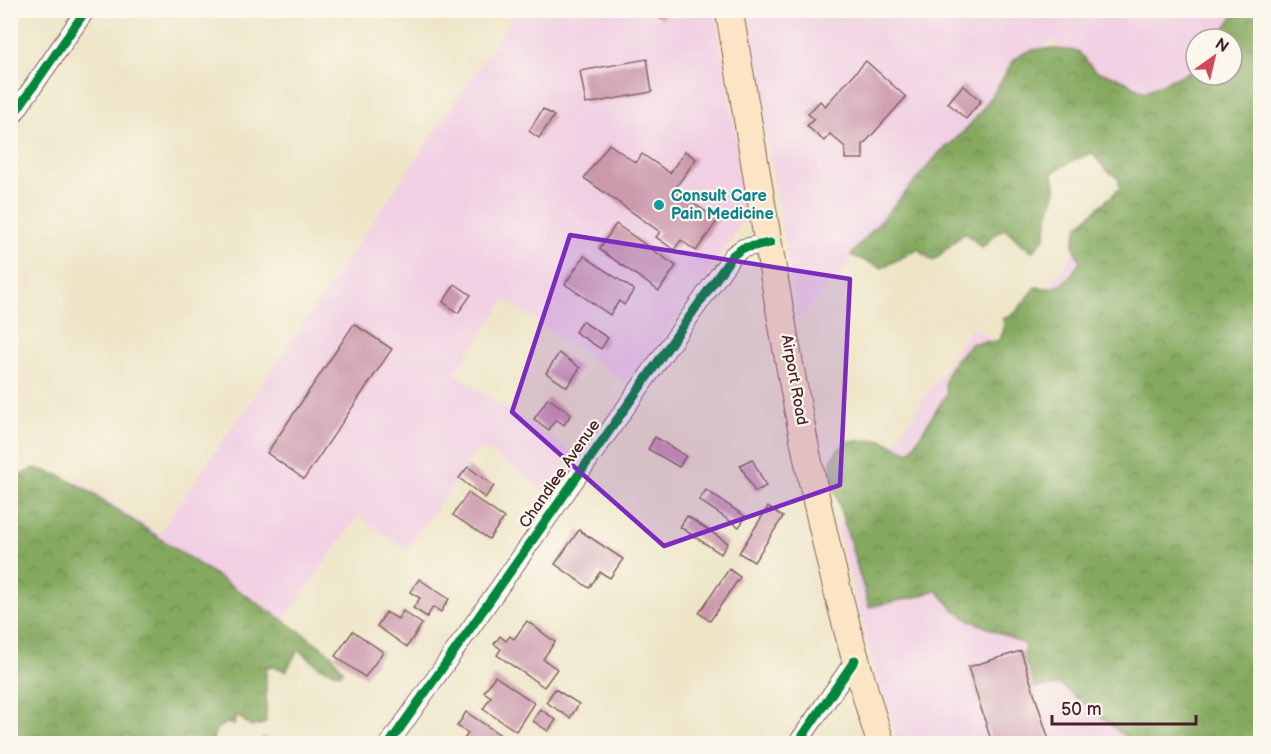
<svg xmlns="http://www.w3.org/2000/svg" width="1271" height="754" viewBox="0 0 1271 754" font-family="'Balsamiq Sans',sans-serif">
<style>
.built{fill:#f1d0e3;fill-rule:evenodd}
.forest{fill:url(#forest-crowns);stroke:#676445;stroke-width:1.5}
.building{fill:#cb98ac}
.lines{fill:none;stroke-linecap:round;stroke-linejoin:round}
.minor-casing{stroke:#836462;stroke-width:20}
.secondary-casing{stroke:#836462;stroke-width:29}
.minor{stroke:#fff;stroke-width:18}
.secondary{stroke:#fce5c4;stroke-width:27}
.cycleway-casing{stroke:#fbf7ec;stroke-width:13}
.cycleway{stroke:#00873e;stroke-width:9}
.marked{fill:#7b2cbf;fill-opacity:0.2;stroke:#7b2cbf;stroke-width:4.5;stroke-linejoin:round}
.culture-dot{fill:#0f9aa8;stroke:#fbf7ec;stroke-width:2}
.labels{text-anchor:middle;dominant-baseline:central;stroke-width:4.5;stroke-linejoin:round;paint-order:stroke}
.culture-label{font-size:16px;font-weight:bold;fill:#0d838f;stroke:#fbf7ec;text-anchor:start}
.street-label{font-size:16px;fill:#4a1f2b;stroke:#fbf7ec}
</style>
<defs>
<pattern id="forest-crowns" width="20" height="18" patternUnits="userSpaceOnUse" patternTransform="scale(1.5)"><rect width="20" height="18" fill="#84a95f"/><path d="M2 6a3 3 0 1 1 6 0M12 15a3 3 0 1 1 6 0" fill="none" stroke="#6e894f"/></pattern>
</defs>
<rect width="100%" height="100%" fill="#fbf7ec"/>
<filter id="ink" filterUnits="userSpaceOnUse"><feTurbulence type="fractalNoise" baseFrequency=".0167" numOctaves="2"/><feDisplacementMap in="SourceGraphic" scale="12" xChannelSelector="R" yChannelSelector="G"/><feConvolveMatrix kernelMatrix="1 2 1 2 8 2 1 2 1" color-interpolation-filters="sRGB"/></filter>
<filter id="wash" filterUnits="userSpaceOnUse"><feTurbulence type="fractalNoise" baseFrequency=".008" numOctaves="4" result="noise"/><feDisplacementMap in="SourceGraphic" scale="24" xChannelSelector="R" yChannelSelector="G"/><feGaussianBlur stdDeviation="1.35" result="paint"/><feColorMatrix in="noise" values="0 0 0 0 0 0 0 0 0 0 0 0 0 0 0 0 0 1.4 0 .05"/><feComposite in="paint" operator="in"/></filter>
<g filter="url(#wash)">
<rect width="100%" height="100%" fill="#eee5c7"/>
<g class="built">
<polygon points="517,11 715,11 746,198 743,219 735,234 630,385 505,300 455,373 578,457 552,495 481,446 406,550 358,516 197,743 11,744 11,580 78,481 159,534"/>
<path d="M 745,11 L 1260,11 L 1260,743 L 898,743 L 873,664 L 838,528 L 972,327 L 1000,346 L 1036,306 L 1165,121 L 1050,41 L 798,320 ZM 1196,39 L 1232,39 L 1232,75 L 1196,75 Z"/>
</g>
<g class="forest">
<path d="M 1237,11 L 1260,11 L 1260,743 L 1133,743 L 1061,685 L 1035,688 L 1023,652 L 1026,645 L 966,618 L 953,609 L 936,590 L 920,596 L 869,607 L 835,491 L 830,463 L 837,451 L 849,441 L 881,440 L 910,452 L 947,393 C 939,374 959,356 972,343 L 998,341 L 1003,333 L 1004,318 L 1015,313 L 1036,287 C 1060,292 1068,281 1080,262 L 1073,244 L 1078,226 L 1120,188 L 1118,178 L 1106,170 L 1092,153 L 1072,161 L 1052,172 L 1056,190 L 1048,216 L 1045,237 L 1033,251 L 1020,243 L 1005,228 L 994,235 L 982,248 L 965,232 L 933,261 L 918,249 L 882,268 L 851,255 L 941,151 C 964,135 982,112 997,88 C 1005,76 1009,62 1022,54 C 1037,45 1061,50 1078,51 L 1095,71 L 1117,77 L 1144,92 L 1191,71 L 1196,66 L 1196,75 L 1232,75 L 1232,39 L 1217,39 Z"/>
<polygon points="35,468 58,475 84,488 301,632 332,655 343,671 340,674 320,667 298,650 286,671 273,666 266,668 266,722 261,725 251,726 236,715 234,725 227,723 216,729 212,742 205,737 201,744 11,743 11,483 14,478"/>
</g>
<g id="blocks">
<g class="building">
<polygon points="650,10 668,10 662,19"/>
<polygon points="647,59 652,92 586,104 580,71"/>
<polygon points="866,61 906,97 863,145 863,159 845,159 845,147 830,134 824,141 807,126 814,119 808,114 820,101 825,106"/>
<polygon points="963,85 981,101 966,119 948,103"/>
<polygon points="543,109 554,116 539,138 529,131"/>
<polygon points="609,144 636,163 642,154 670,173 685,151 696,159 674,190 718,220 696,251 681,240 674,250 656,237 660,232 584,178"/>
<polygon points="616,224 676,266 659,291 599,249"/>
<polygon points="584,256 634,290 624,305 619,301 610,315 565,284"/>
<polygon points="455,284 471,295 458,313 443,302"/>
<polygon points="582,321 608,338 601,349 575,332"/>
<polygon points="354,324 392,349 304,479 267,453"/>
<polygon points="559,353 580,368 567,387 546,373"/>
<polygon points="548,398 571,414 564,425 556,419 549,430 534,419"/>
<polygon points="655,437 686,456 679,467 648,449"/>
<polygon points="752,459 766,486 755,492 740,465"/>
<polygon points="468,467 494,486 485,498 459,478"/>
<polygon points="706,490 746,517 739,527 699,500"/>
<polygon points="468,493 504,518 489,539 453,515"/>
<polygon points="768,507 783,517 754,562 739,553"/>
<polygon points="687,516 728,543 721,554 680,527"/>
<polygon points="579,530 623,559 610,578 600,572 589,588 555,564"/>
<polygon points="729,569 740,577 710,621 699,613"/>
<polygon points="419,579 449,599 441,612 433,607 427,617 413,608 420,598 410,592"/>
<polygon points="403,611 422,624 407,647 377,626 386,612 398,619"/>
<polygon points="527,621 555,642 543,659 557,669 544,687 497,655 501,649 494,644 500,636 506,641 510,636 514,639"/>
<polygon points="353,631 383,652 365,677 335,656"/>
<polygon points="1021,651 1049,740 1039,744 986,744 990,737 968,667"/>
<polygon points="495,676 534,703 516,731 483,709 491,697 484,692"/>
<polygon points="555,689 579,704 570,718 546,702"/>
<polygon points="540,709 556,720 548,731 533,721"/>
<polygon points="466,712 508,740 505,744 461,744 468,733 457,726"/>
<polygon points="263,736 275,744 258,744"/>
</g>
</g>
</g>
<g filter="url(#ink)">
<use href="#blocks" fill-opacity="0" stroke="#836462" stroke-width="1.5"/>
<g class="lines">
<g class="minor-casing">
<g id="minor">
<polyline points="10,120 86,10"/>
<polyline points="389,744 733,255 743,248 770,243"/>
<polyline points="797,744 855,660"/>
</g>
</g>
<g class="secondary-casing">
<path id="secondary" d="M 729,10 C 772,256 804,506 881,744"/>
</g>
<use href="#minor" class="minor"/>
<use href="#secondary" class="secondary"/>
<g class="cycleway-casing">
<g id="cycleway">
<polyline points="10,120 86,10"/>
<polyline points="389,744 733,255 743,248 770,243"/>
<polyline points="797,744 855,660"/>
</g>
</g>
<use href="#cycleway" class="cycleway"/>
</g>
</g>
<path class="marked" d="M 570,235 L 850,279 L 840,485 L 664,546 L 512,412 Z"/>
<circle class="culture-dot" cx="659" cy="205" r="6"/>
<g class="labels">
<g class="culture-label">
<text x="671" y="196">Consult Care<tspan x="671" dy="18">Pain Medicine</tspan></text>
</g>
<g class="street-label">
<text transform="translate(794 380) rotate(80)">Airport Road</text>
<text transform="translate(560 474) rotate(-55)">Chandlee Avenue</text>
</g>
</g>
<rect width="1271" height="754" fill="none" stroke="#fbf7ec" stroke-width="36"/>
<g transform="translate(1214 57) rotate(34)"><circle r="28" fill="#fbf7ec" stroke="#b4a19f" stroke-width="1.5"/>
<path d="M0-4.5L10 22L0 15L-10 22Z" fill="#d1495b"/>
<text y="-9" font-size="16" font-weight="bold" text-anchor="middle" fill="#4a1f2b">N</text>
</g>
<path d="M1052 715v9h144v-9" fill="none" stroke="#4a1f2b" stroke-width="3"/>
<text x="1061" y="715" font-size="18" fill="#4a1f2b" stroke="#fbf7ec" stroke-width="4.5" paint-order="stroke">50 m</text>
</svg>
